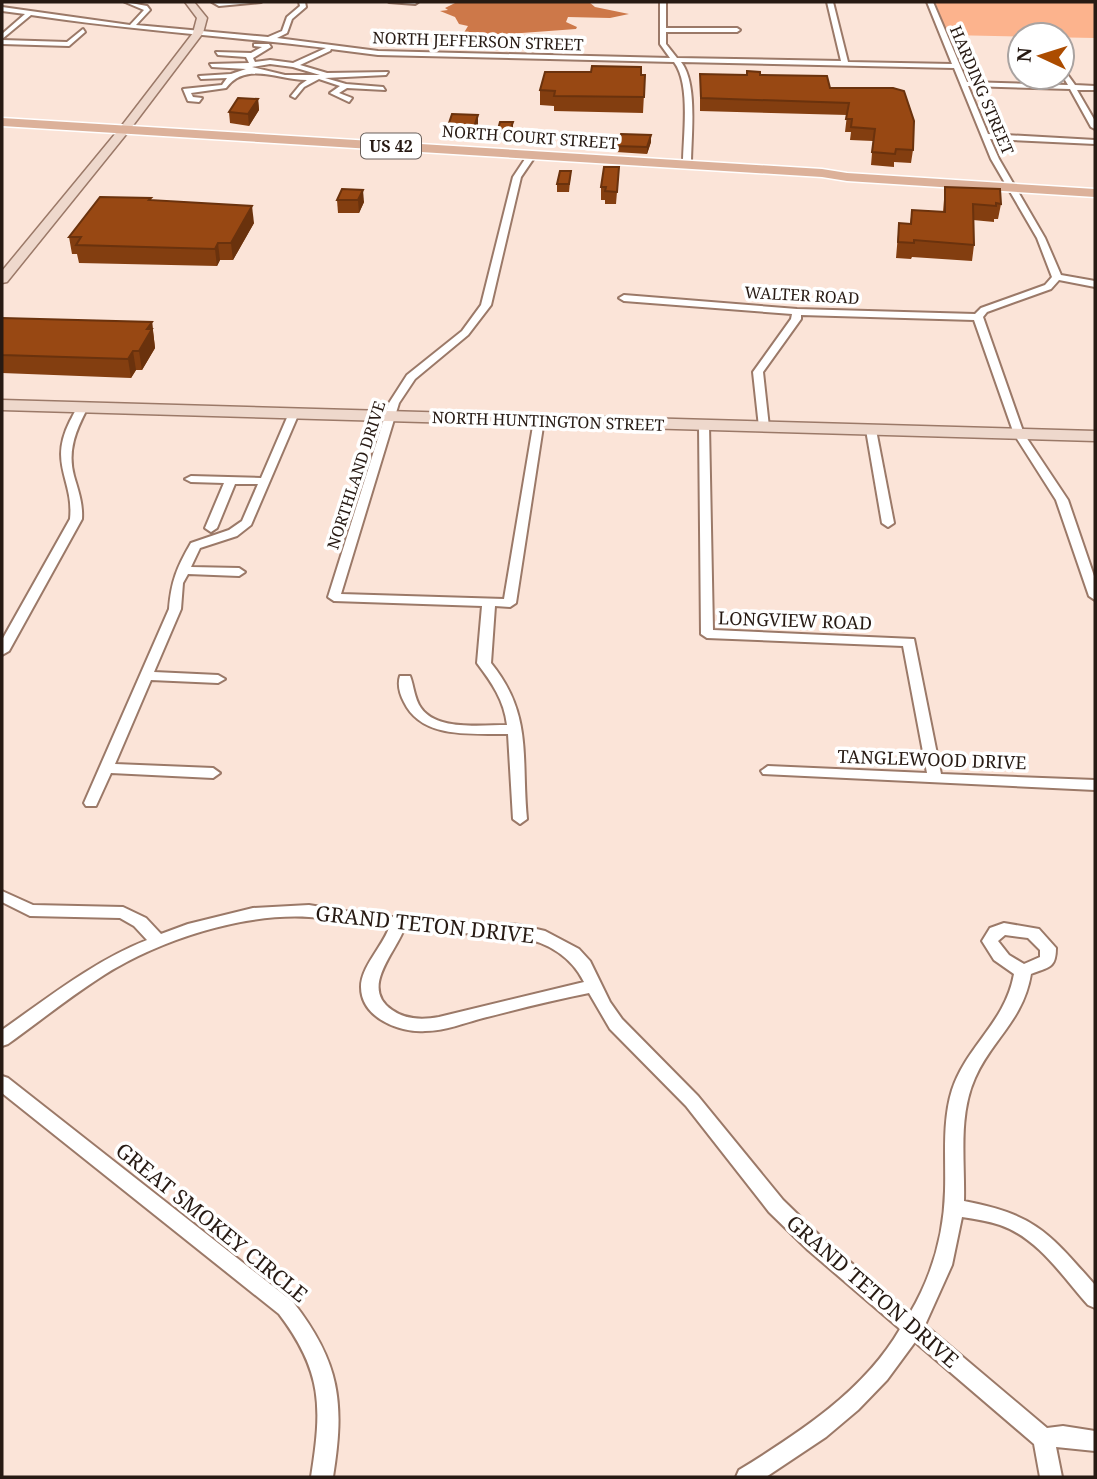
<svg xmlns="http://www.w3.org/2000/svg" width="1097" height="1479" viewBox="0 0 1097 1479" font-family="'Noto Serif',serif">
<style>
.green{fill:#fcb38d}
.water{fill:#cd7849}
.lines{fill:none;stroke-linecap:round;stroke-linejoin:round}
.street-casing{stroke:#9b7968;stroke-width:4}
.secondary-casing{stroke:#9b7968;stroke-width:3}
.primary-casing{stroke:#fff;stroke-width:3}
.street{fill:#fff;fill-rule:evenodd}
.secondary{fill:#eed8cc;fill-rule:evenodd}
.primary{fill:#dcb19a;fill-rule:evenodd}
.wall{fill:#833e10}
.shaded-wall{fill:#6a320d}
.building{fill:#984813;stroke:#6a320d;stroke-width:2}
.labels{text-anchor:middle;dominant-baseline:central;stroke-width:7;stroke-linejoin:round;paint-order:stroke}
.far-street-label{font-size:16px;fill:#271a13;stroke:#fff}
.shield{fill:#fff;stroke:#685f5a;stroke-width:2}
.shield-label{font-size:16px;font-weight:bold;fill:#271a13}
.street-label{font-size:18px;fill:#271a13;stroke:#fff}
.near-street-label{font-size:21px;fill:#271a13;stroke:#fff}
</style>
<rect width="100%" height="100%" fill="#fbe4d8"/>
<polygon class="green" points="935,2 1095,2 1095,38 948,35"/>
<polygon class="water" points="457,2 589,2 595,7 629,14 610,18 568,17 566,22 577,27 576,29 468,37 462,36 468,26 459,24 455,17 440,11 448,10 445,8"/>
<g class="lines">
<g class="street-casing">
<g id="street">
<path d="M 125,2 L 147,6 L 150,10 L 136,25 L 268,37 L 282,31 L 287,17 L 300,6 L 299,2 L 305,2 L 306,7 L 292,19 L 287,33 L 277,38 L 378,51 L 670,58 L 660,44 L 660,2 L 666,2 L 666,28 L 737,28 L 740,30 L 737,32 L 666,32 L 666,44 L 677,58 L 841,61 L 827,2 L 833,2 L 848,62 L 952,64 L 927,2 L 933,2 L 967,82 L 1068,85 L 1062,75 L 1062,67 L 1075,85 L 1095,86 L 1095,90 L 1077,90 L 1095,121 L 1095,129 L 1091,127 L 1070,89 L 968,86 L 988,134 L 1095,140 L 1095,144 L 990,139 L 999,159 L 1045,238 L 1061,275 L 1095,281 L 1095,287 L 1059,280 L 1051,289 L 987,312 L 983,317 L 1024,434 L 1068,500 L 1095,579 L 1095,600 L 1089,596 L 1056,500 L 1014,434 L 974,320 L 801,315 L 801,319 L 763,372 L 769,427 L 764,430 L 759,427 L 753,372 L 791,319 L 792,314 L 624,301 L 619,298 L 624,295 L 797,309 L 975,314 L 981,308 L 1045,285 L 1052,277 L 1037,238 L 991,159 L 954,68 L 681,62 C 698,83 691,137 691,164 L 687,166 L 683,164 C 683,136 691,84 674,62 L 378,55 L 331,49 L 330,51 L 300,65 L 327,73 L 388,72 L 386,75 L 325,78 L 346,84 L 383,87 L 385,90 L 347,88 L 339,93 L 352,98 L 349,102 L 330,93 L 340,86 L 319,79 L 304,87 L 295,98 L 291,96 L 300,85 L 307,80 C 278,80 246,61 226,88 L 191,93 L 193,97 L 202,98 L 199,102 L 188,101 L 183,89 L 222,85 L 227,78 L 201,79 L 199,76 L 231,74 L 246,69 L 212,67 L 210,64 L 249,63 L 246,57 L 218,55 L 216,52 L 251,53 L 262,47 L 254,46 L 254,44 L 269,44 L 271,47 L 253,58 L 255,62 L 270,60 L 293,63 L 326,48 C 228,36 129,30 31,15 L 2,39 L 2,34 L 25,14 L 2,11 L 2,7 L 130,25 L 144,10 ZM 270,64 L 293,67 L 320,75 L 285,75 L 252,67 Z"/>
<polygon points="212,2 261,2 219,6"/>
<polygon points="389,2 418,2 415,4"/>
<polygon points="83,29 85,32 69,46 2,44 2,40 67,42"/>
<path d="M 529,153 L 536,155 L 521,177 L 491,305 L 468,335 L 415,379 L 399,403 L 341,594 L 504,599 L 534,420 L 535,418 L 543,418 L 544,420 L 516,603 L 510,607 L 495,606 L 491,663 C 533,715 521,757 527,819 L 520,824 L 513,819 L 508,734 C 473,733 422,740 404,702 C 400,694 397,685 400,676 L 410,676 C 414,686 414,698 421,708 C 437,731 482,725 507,725 C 504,700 492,683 477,663 L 482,606 L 334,601 L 328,597 L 389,403 L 407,375 L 462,331 L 481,305 L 513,177 Z"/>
<path d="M 83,404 L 88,407 C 76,430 67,450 74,476 C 78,490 83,503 82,519 L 9,651 L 2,655 L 2,640 L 70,519 C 74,479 48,465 70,421 C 74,414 76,407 83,404 Z"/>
<path d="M 294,410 L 299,413 L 251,525 L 237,536 L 200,548 L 191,567 L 239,568 L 245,572 L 239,576 L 188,574 L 183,583 L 181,609 L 154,672 L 218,675 L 225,679 L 218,683 L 151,680 L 115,764 L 213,768 L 220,773 L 213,778 L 111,773 L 96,806 L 86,806 L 84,803 L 169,609 C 171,582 177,567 191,543 L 229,530 L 242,521 L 258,484 L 235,484 L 217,528 L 211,532 L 205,528 L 224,483 L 191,482 L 185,479 L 191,476 L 261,478 L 289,413 Z"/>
<polygon points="704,422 709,425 713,630 914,639 941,774 1095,780 1095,790 763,774 761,771 768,766 927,773 903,646 707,638 701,634 699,425"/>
<polygon points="871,427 876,430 894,523 888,527 882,523 866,430"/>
<path d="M 2,891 L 33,905 L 123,907 L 146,918 L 161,934 L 188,924 L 253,908 L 309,905 L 375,916 L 519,925 L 545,931 L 579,949 L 590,961 L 610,1002 L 622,1019 L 698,1096 L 783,1200 L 822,1238 L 910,1313 C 932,1276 944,1233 945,1191 C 946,1158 942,1122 952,1090 C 967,1045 1005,1023 1014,974 L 994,960 L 982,941 L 990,928 L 1004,923 L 1039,929 L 1056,948 C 1056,969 1048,967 1031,974 C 1023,1021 992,1039 975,1078 C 958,1116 965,1160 964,1201 C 1036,1215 1048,1232 1095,1285 L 1095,1308 L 1088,1305 C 1063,1277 1038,1238 1000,1225 C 988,1221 975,1219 962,1217 L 952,1265 L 925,1325 L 1047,1428 L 1063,1426 L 1095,1431 L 1095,1451 L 1056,1447 L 1062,1477 L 1040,1477 L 1034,1444 L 915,1342 L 887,1380 L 858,1410 L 826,1437 L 766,1477 L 736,1477 L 739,1470 C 799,1433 864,1391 900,1329 L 808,1250 L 769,1212 L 686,1106 L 610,1029 L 589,993 C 554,1000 518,1009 483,1018 C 464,1023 445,1031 425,1031 C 400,1033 361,1018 361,987 C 361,967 382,947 389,928 C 362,927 335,918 309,917 C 242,913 160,940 104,975 C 71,996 40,1021 8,1044 L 2,1046 L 2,1030 C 49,997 94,961 147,940 L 134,926 L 120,918 L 30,916 L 2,902 ZM 404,929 L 519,937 C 547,942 571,956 584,982 L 439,1017 C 423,1020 406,1020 392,1010 C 360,988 394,955 404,929 ZM 1005,935 L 1028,938 L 1040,950 L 1040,957 L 1024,964 L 1009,955 L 998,941 Z"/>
<path d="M 2,1076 L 8,1078 L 293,1302 C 340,1362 345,1403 333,1477 L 311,1477 C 322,1408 323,1372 279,1314 L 2,1093 Z"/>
</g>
</g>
<g class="secondary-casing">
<g id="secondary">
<polygon points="185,2 194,2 207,18 203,33 128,132 7,282 2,283 2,271 120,128 193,33 197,18"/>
<polygon points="2,400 1095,431 1095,441 2,410"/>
</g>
</g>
<g class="primary-casing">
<polygon id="primary" points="2,118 822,169 847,173 1095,189 1095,197 847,181 822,177 2,126"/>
</g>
<use href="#street" class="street"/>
<use href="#secondary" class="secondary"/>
<use href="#primary" class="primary"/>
</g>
<g class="wall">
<polygon points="747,71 830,88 913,150 911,163 894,162 894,167 871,165 873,141 850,140 851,132 845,132 847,115 700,111 700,74 747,75"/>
<polygon points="641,75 645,75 643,113 554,111 554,106 540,105 540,90"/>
<polygon points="258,99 259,110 249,126 230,123 229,112"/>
<polygon points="513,122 513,130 510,141 497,141 497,133"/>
<polygon points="448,126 478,126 474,139 448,138"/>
<polygon points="651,142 647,154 616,152 616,146"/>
<polygon points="619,167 616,204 605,204 605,200 601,200 601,187"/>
<polygon points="571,171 569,192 557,192 557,184"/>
<polygon points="945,187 1001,204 998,219 994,219 994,222 973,220 974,245 972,261 912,257 911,259 896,258 899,223 910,224 912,210 943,212"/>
<polygon points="342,189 364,202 359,213 338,213 337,200"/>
<polygon points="151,200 254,223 233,260 220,260 217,266 79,263 77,254 72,254 69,237"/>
<polygon points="2,318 152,322 155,348 142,370 136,370 131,378 2,373"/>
</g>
<g class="shaded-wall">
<polygon points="258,99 259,110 249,126 248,114"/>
<polygon points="478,115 478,126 474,139 474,127"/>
<polygon points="513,122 513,130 510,141 509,133"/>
<polygon points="651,135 651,142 647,154 647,147"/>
<polygon points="363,190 364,202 359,213 358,200"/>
<polygon points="252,206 254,223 233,260 231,243"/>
<polygon points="218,243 220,260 217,266 215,249"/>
<polygon points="152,322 155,348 142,370 139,351 147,329"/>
<polygon points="133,351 136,370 131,378 128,359"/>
</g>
<g class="building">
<polygon points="592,66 641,67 641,75 645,75 644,97 554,96 555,91 540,90 545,72 591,72"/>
<polygon points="747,71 760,72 760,75 827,76 830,88 893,88 904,91 914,121 913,150 896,149 895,154 872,152 875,129 851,127 852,119 846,119 849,103 701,98 700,74 747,75"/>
<polygon points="238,98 258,99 248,114 229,112"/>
<polygon points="452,114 478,115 474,127 448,126"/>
<polygon points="500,122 513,122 509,133 497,133"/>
<polygon points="621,134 651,135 647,147 616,146"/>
<polygon points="604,167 619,167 617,192 605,191 606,187 601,187"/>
<polygon points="560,171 571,171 569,184 557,184"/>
<polygon points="945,187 1000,189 1001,204 996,203 996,206 973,204 974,245 914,240 914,243 898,242 899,223 911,224 912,210 945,212"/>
<polygon points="342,189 363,190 358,200 337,200"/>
<polygon points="100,197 151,198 149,200 252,206 231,243 218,243 215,249 76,245 81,237 69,237"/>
<polygon points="2,318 152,322 147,329 152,329 139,351 133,351 128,359 2,355"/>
</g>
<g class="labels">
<g class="far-street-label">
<text transform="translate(478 41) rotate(2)">NORTH JEFFERSON STREET</text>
<text transform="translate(982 90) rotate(67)">HARDING STREET</text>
<text transform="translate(530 137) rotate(4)">NORTH COURT STREET</text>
<text transform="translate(802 295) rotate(3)">WALTER ROAD</text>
<text transform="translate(548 421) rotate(2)">NORTH HUNTINGTON STREET</text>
<text transform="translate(356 475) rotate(-72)">NORTHLAND DRIVE</text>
</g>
<rect class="shield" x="361" y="133.5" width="60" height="25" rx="5"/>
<g class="shield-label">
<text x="391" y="146">US 42</text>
</g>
<g class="street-label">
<text transform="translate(795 620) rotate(2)">LONGVIEW ROAD</text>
<text transform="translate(932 759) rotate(2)">TANGLEWOOD DRIVE</text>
</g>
<g class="near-street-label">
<text transform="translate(425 924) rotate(6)">GRAND TETON DRIVE</text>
<text transform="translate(212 1222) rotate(39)">GREAT SMOKEY CIRCLE</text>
<text transform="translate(873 1291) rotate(41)">GRAND TETON DRIVE</text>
</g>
</g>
<rect width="1097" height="1479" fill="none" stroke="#271a13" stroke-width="7"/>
<g transform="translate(1041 56) rotate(274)"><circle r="33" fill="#ffffff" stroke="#a9a3a1" stroke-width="2"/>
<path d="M0-5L12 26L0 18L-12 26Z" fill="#ac4c00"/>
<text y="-10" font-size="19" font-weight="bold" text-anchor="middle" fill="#271a13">N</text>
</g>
</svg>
